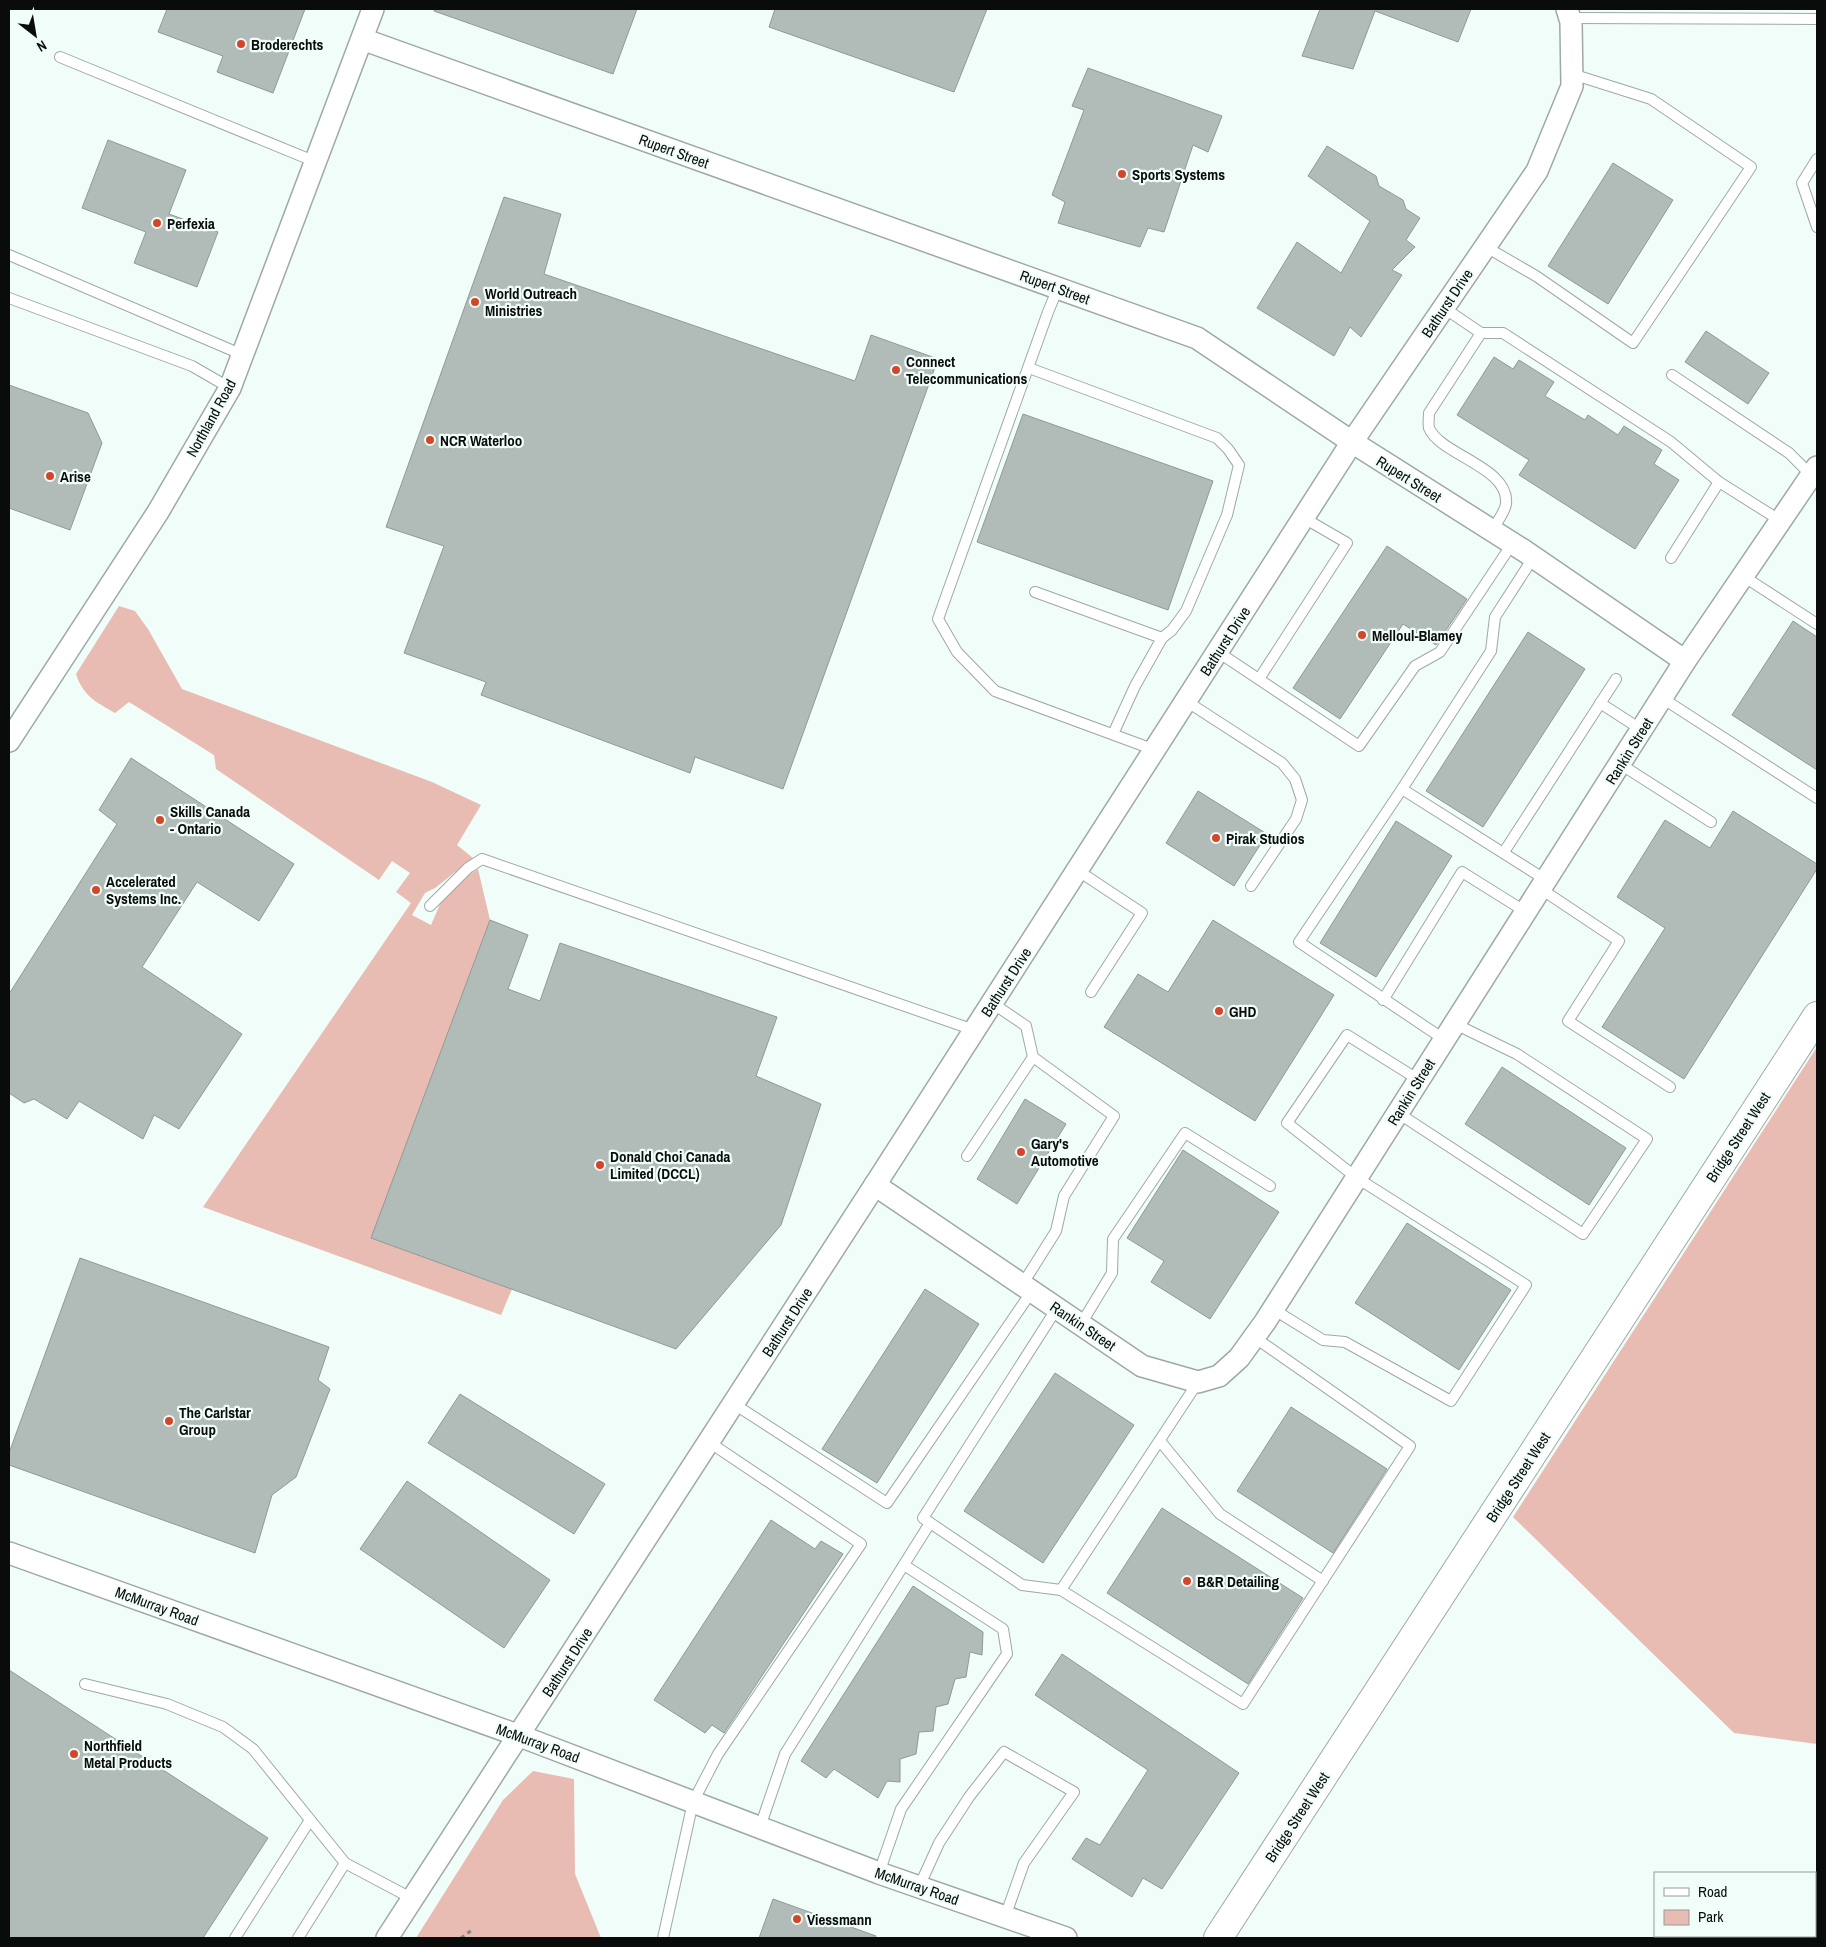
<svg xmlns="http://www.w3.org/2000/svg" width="1826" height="1947" viewBox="0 0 1826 1947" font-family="'Archivo Narrow',sans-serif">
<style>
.green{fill:#e8bcb2}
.building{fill:#b1bcb8;stroke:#8f9a96}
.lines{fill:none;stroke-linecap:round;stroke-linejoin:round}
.lane-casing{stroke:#9ea9a5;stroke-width:12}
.street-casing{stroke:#9ea9a5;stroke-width:24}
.secondary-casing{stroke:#9ea9a5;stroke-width:30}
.path{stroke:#7f8784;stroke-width:3;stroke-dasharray:4 4;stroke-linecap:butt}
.lane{stroke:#fff;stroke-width:10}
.street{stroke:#fff;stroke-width:21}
.secondary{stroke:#fff;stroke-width:28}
.poi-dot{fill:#d2472b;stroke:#f1fdf9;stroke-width:2}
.labels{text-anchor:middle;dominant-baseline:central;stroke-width:4.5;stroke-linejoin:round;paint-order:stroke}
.poi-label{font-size:15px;font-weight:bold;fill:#090c0b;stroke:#f1fdf9;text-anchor:start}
.street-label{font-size:15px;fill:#090c0b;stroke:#f1fdf9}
</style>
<rect width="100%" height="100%" fill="#f1fdf9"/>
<g class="green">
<path d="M 119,606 L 135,611 L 148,629 L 182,689 L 432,782 L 481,805 L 457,845 L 473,858 L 435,888 L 425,893 L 412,915 L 431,925 L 444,895 L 460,880 L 478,869 L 490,920 L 372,1238 L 512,1289 L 501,1315 L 203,1207 L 411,903 L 396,892 L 410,873 L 392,861 L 379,880 L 216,769 L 214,755 L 129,702 L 115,713 C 96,702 83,696 76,674 Z"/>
<polygon points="1817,1047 1817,1744 1734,1733 1513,1517"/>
<polygon points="533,1771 574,1779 575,1874 601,1938 416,1938 503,1800"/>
</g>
<g class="building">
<polygon points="167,9 305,9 273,93 217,72 223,56 158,32"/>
<polygon points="435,9 637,9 613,74 434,11"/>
<polygon points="775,9 987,9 954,92 769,27"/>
<polygon points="1320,9 1471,9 1458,42 1375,11 1353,69 1302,56"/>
<polygon points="1088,68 1222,116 1208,152 1193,145 1164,232 1148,228 1140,247 1058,223 1065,202 1052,195 1084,110 1072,106"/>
<polygon points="108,140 186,170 169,214 218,232 197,287 134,263 146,232 82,208"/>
<polygon points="1327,146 1376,176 1379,186 1403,200 1406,209 1420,218 1406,240 1415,247 1392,270 1402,275 1361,337 1350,327 1334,356 1257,308 1297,242 1341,273 1370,221 1308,176"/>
<polygon points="1613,163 1673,200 1608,304 1548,266"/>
<polygon points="504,197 561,214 544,274 855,381 871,335 938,359 783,789 695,757 690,773 481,695 486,682 404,653 444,546 386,527"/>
<polygon points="1706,331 1769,373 1748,404 1685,362"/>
<polygon points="1494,357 1513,369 1519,360 1554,382 1545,396 1585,420 1588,415 1618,435 1624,426 1662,450 1654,464 1679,480 1635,549 1519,475 1529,460 1457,415"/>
<polygon points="9,385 88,413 102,443 70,530 9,508"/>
<polygon points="1023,414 1213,481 1168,610 977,542"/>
<polygon points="1387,546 1467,599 1436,645 1403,624 1340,719 1293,688"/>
<polygon points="1793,621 1817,637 1817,770 1732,715"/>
<polygon points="1528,632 1585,669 1483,827 1426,791"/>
<polygon points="131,758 294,864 259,921 197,882 142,967 242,1034 179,1129 154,1115 143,1139 79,1101 67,1119 34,1099 24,1103 9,1093 9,994 117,824 99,810"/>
<polygon points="1198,791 1267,834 1234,886 1166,843"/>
<polygon points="1733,811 1817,864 1817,869 1684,1079 1602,1027 1665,928 1617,897 1665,820 1710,848"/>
<polygon points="1396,821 1452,856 1376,977 1320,943"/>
<polygon points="490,920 528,935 508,989 540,1001 560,943 777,1017 756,1076 821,1104 781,1225 676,1349 371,1238"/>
<polygon points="1213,920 1334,995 1255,1121 1104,1027 1138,974 1168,992"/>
<polygon points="1502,1067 1626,1148 1589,1205 1465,1124"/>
<polygon points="1025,1099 1066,1124 1017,1204 977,1179"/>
<polygon points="1183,1150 1279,1212 1210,1319 1151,1282 1164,1261 1127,1238"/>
<polygon points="1407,1223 1511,1290 1459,1370 1355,1303"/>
<polygon points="80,1258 329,1347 318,1380 330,1389 296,1477 272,1495 255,1553 9,1465 9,1453"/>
<polygon points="925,1289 979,1324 877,1483 822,1449"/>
<polygon points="1055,1373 1134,1425 1043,1563 964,1511"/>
<polygon points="460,1394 605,1484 574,1534 428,1443"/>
<polygon points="1291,1407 1387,1469 1333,1553 1237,1491"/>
<polygon points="407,1481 550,1580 504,1648 360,1549"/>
<polygon points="1162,1508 1303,1598 1248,1684 1107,1593"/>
<polygon points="771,1520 815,1549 821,1541 843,1554 724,1733 712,1725 705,1733 654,1700"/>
<polygon points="913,1586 983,1632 982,1655 970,1652 966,1677 955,1679 948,1704 936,1707 933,1731 919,1732 916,1754 900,1759 900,1782 887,1781 878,1798 834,1769 826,1778 801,1761"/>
<polygon points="1062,1654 1239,1773 1162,1889 1143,1878 1132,1897 1072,1859 1086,1838 1100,1845 1148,1770 1035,1695"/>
<polygon points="9,1670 268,1838 203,1938 9,1938"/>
<polygon points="773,1899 876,1936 875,1938 759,1938"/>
</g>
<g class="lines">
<g class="lane-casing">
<g id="lane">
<polyline points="1570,18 1817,19"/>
<polyline points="60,57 316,162"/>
<polyline points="1817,159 1802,183 1817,227"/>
<polyline points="1486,247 1536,276 1633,343 1751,167 1651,99 1572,74"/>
<polyline points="9,255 243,355"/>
<polyline points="1058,288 1048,312 938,619 957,652 995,691 1155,750"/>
<polyline points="9,298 192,366 230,388"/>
<polyline points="1444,308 1481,333 1503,333 1671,442 1719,482 1781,521"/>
<path d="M 1481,333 L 1429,413 C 1429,417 1428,424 1429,428 C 1440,455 1510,467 1506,504 C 1505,512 1496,523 1492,531"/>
<polyline points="1029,368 1217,438 1228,449 1239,465 1227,515 1186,611 1172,630 1162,638 1135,686 1113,734"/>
<polyline points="1672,375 1789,453 1812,476"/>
<polyline points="1533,558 1495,617 1491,651 1402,789 1546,880"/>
<polyline points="1671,558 1719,482"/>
<polyline points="1743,576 1817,624"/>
<polyline points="1035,592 1162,638"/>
<polyline points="1218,652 1359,746 1415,666 1440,652 1512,544"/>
<polyline points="1259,679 1347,543 1304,518"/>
<polyline points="1662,698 1817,798"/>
<polyline points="1186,701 1282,763 1295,779 1302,800 1296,819 1251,886"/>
<polyline points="1600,703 1642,730"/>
<polyline points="1620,764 1711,822"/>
<polyline points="1402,789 1299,942 1445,1040"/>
<polyline points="1504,852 1616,679"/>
<polyline points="1077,870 1142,913 1091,992"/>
<polyline points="1541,889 1619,941 1568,1021 1670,1087"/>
<polyline points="430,906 468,868 482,859 974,1030"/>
<polyline points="1383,1000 1462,872 1526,912"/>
<polyline points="992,1003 1026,1026 1033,1057 1114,1116 1064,1196 1056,1231 1022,1285"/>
<polyline points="1398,1113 1583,1234 1647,1139 1517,1054 1455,1024"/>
<polyline points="967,1156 1033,1057"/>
<polyline points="1057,1308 923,1518 1022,1585 1061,1590 1198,1382"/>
<polyline points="1273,1309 1323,1340 1345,1342 1451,1401 1526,1285 1357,1178 1287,1123 1347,1035 1419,1080"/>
<polyline points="1081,1324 1112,1273 1113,1239 1185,1133 1270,1186"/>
<polyline points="734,1404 887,1503 1032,1291"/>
<polyline points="1160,1441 1220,1514 1323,1581"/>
<polyline points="1061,1590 1243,1704 1410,1446 1254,1337"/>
<polyline points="85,1684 167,1704 223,1727 253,1749 345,1863 413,1899"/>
<polyline points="760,1827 785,1754 930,1523"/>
<polyline points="879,1873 901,1809 1007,1654 1003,1629 904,1565"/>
<polyline points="919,1887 939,1843 969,1797 1004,1752 1074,1792 1024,1863 1005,1917"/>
<polyline points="235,1938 310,1820"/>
<polyline points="298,1938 345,1863"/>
<polyline points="663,1938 693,1802 718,1754 861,1544 709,1442"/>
</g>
</g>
<g class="street-casing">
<g id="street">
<polyline points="362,39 1197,338 1352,442 1523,550 1685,661"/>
<polyline points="9,741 158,512 230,388 373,9"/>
<polyline points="875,1185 1142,1366 1198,1382 1219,1376 1239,1358 1265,1322 1685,661 1817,467"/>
<polyline points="9,1553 520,1736 879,1873 1066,1938"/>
<polyline points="387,1938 875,1185 1352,442 1537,171 1572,86 1571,22 1567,9"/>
</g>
</g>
<g class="secondary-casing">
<polyline id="secondary" points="1218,1938 1817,1016"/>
</g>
<polyline class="path" points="461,1938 472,1930"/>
<use href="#lane" class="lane"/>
<use href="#street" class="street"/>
<use href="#secondary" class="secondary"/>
</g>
<g class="poi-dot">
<circle cx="241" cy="44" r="5"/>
<circle cx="1122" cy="174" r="5"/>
<circle cx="157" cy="223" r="5"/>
<circle cx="475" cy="302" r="5"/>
<circle cx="896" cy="370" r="5"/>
<circle cx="430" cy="440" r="5"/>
<circle cx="50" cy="476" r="5"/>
<circle cx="1362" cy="635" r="5"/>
<circle cx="160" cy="820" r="5"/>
<circle cx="1216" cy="838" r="5"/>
<circle cx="96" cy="890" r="5"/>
<circle cx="1219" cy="1011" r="5"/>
<circle cx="1021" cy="1152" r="5"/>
<circle cx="600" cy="1165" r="5"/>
<circle cx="169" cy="1421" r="5"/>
<circle cx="1187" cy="1581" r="5"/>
<circle cx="74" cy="1754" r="5"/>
<circle cx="797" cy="1919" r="5"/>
</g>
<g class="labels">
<g class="poi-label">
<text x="251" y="44">Broderechts</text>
<text x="1132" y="174">Sports Systems</text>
<text x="167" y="223">Perfexia</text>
<text x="485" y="293">World Outreach<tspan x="485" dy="17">Ministries</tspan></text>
<text x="906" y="361">Connect<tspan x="906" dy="17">Telecommunications</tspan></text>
<text x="440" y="440">NCR Waterloo</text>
<text x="60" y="476">Arise</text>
<text x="1372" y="635">Melloul-Blamey</text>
<text x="170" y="811">Skills Canada<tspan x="170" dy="17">- Ontario</tspan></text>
<text x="1226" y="838">Pirak Studios</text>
<text x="106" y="881">Accelerated<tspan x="106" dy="17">Systems Inc.</tspan></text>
<text x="1229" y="1011">GHD</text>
<text x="1031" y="1143">Gary's<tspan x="1031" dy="17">Automotive</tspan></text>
<text x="610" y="1156">Donald Choi Canada<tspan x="610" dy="17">Limited (DCCL)</tspan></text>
<text x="179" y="1412">The Carlstar<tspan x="179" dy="17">Group</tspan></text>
<text x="1197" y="1581">B&amp;R Detailing</text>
<text x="84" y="1745">Northfield<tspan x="84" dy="17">Metal Products</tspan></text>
<text x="807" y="1919">Viessmann</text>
</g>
<g class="street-label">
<text transform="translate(674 151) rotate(20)">Rupert Street</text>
<text transform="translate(1055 287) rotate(20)">Rupert Street</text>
<text transform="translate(1447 303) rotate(-56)">Bathurst Drive</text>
<text transform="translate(211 418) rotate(-61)">Northland Road</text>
<text transform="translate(1409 479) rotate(32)">Rupert Street</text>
<text transform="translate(1225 641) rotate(-57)">Bathurst Drive</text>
<text transform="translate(1629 751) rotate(-58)">Rankin Street</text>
<text transform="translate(1006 982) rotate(-57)">Bathurst Drive</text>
<text transform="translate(1411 1092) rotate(-58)">Rankin Street</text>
<text transform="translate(1738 1137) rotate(-57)">Bridge Street West</text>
<text transform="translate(787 1322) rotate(-57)">Bathurst Drive</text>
<text transform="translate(1083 1326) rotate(34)">Rankin Street</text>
<text transform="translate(1518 1477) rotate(-57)">Bridge Street West</text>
<text transform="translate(157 1606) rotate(20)">McMurray Road</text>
<text transform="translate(567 1662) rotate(-57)">Bathurst Drive</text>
<text transform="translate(538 1743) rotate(20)">McMurray Road</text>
<text transform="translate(1297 1817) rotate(-57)">Bridge Street West</text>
<text transform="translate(917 1886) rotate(19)">McMurray Road</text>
</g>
</g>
<rect width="1826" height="1947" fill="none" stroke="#090c0b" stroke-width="20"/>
<rect x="1654" y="1872" width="162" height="65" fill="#f1fdf9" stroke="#949d9a"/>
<rect x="1664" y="1888" width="25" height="8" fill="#ffffff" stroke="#949d9a"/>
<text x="1698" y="1897" font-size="15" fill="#090c0b">Road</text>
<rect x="1664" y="1910" width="25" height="15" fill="#e8bcb2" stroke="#949d9a"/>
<text x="1698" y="1922" font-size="15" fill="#090c0b">Park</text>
<g transform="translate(35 35) rotate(149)" stroke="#f1fdf9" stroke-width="4" paint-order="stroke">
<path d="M0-4L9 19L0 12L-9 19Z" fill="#090c0b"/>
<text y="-8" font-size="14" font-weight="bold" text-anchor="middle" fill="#090c0b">N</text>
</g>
</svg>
